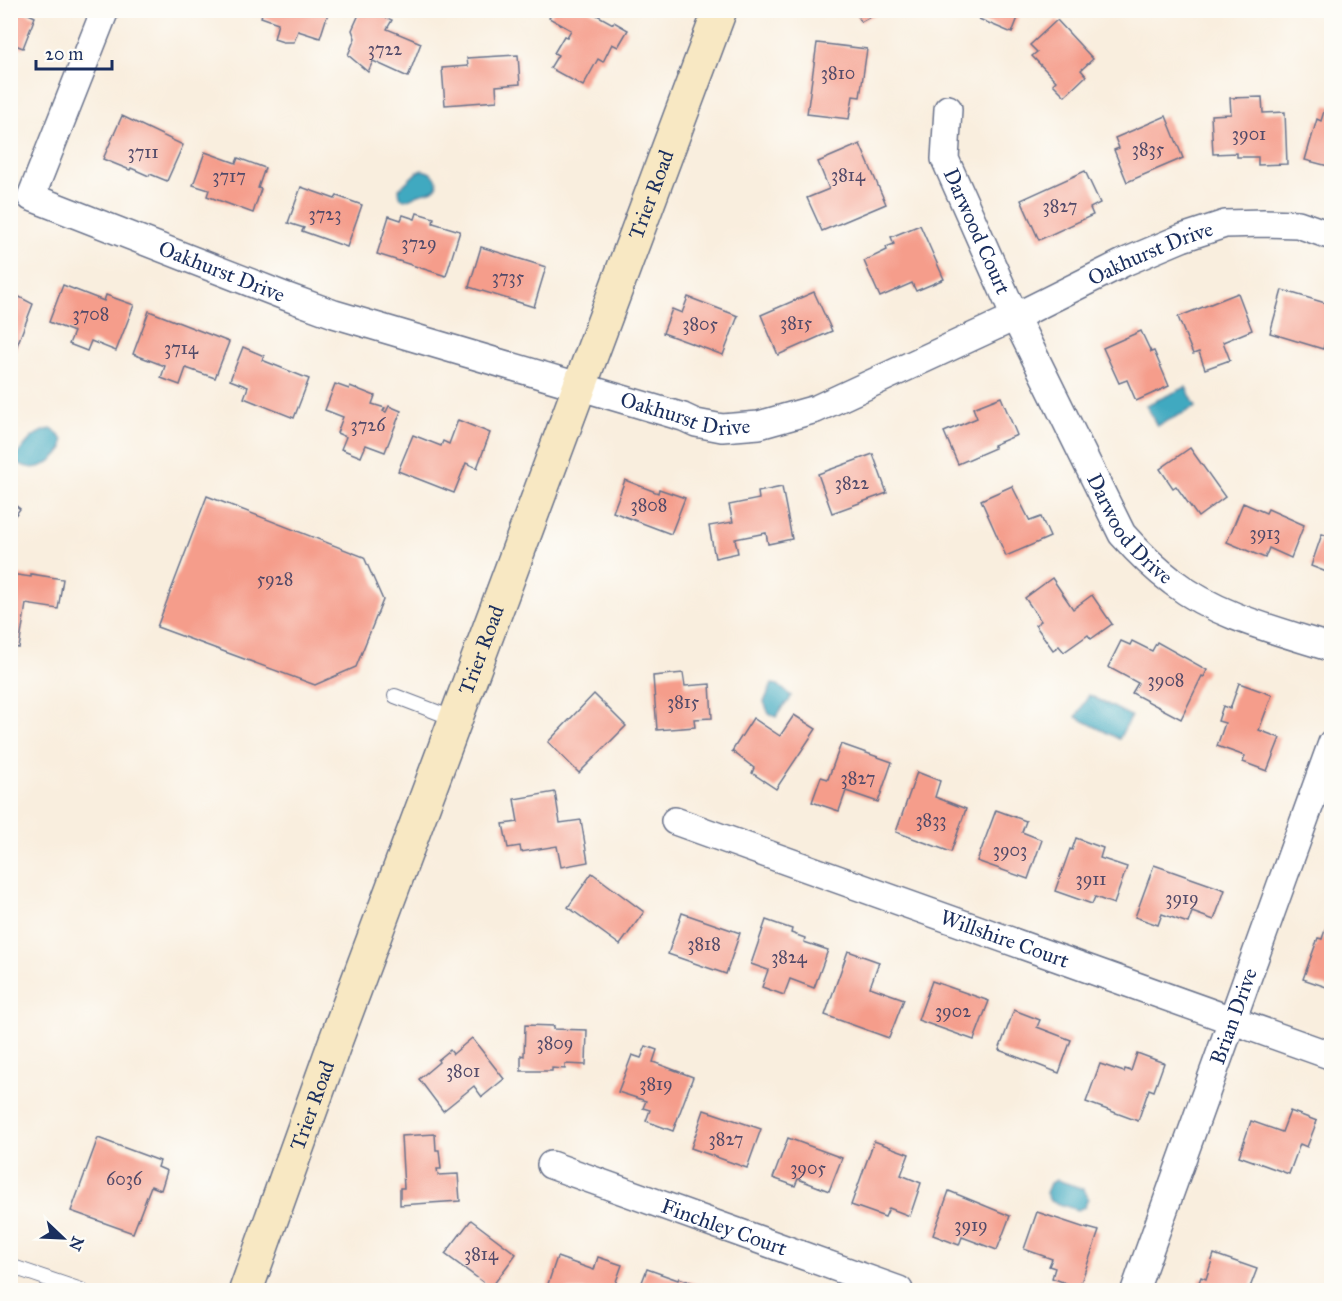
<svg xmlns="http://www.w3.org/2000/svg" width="1342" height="1301" viewBox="0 0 1342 1301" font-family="'IM FELL Great Primer',serif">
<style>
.water{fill:#40a9c0;stroke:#2e6c8f;stroke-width:1.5}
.building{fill:#f59d8b}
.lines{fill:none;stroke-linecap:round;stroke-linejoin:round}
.lane-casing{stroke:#69728b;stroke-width:16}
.street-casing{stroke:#69728b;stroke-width:30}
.secondary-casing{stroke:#69728b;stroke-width:36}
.lane{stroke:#fff;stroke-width:14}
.street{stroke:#fff;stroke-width:27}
.secondary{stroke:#f8e8c3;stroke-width:33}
.labels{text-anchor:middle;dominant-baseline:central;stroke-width:6;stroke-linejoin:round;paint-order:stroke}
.number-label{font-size:18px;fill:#524a69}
.street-label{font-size:21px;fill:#1b2f5e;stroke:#fdfcf7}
</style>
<rect width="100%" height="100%" fill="#fdfcf7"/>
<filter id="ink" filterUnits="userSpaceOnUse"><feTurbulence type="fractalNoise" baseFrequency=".0167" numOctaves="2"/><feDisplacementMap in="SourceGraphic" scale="12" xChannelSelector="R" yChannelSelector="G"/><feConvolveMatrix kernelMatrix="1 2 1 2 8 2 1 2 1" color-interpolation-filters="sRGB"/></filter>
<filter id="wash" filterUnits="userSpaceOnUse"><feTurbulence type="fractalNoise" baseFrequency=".008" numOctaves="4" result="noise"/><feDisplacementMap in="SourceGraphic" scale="24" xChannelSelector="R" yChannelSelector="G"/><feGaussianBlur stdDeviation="1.35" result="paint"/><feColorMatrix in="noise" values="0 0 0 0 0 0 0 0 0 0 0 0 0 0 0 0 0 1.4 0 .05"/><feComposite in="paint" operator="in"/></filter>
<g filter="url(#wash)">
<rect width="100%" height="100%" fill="#f9eede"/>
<g class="water">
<path d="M 422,170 C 432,172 438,176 437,186 C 432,193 427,191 419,194 C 410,197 400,208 399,189 L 417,172 Z"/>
<polygon points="1186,387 1196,407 1157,426 1146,405"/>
<path d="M 53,429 L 63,440 L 63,448 C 51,465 34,475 15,461 L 16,457 C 26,443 35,430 53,429 Z"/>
<polygon points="772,684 778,685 791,696 789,701 783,706 776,717 769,714 764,702"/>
<polygon points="1089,695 1131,716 1119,739 1076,717"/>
<polygon points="1057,1180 1084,1189 1088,1198 1085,1207 1077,1210 1050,1201 1046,1193 1050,1183"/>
</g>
<g id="blocks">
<g class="building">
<polygon points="10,10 20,10 35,17 23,48 10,43"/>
<polygon points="263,10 329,10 320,38 298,31 294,42 283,42 274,39 278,23 261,17"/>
<polygon points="361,10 368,10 392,20 387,29 421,43 408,77 373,61 368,72 348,55 355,38 352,30"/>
<polygon points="554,10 588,10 613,24 614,22 628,30 618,47 612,44 603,62 598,59 583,86 550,68 558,55 554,53 564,36 567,37 571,30 549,18"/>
<polygon points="855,10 883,10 861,22"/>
<polygon points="982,10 1021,10 1012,33 979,19"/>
<polygon points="1057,20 1093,59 1081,70 1086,76 1065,96 1053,84 1056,81 1032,56 1037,52 1030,45"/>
<polygon points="817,43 867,49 860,97 853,96 849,119 807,114"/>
<polygon points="518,55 520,84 496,86 497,101 445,105 442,68 468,66 467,58"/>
<polygon points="1262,97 1263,113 1285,112 1287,164 1258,165 1258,157 1237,157 1237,153 1213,154 1211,115 1231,114 1230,98"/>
<polygon points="1326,105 1332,106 1332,167 1305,160 1317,119 1321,121"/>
<polygon points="122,116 183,145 167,181 150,174 149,176 131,168 130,170 103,159"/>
<polygon points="1166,116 1183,158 1127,182 1114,150 1119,148 1115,138"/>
<polygon points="860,144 886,204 822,231 807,198 829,189 818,162"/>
<polygon points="205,152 236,163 238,158 265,168 258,188 261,189 253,213 207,196 209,190 193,185"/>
<polygon points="1085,171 1100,203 1090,208 1093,215 1039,240 1021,200"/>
<polygon points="301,187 335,199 337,196 362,205 347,247 302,231 304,228 288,223"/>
<polygon points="417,213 434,218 433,223 460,231 446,276 377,254 389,216 401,220 403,215 415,219"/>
<polygon points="920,225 944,279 916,291 912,283 880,297 864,261 887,250 886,247 894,244 891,237"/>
<polygon points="481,247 546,267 534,307 469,287"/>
<polygon points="63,285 104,301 106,295 134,305 116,351 91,341 87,351 69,344 74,332 49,322"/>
<polygon points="1282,290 1332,305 1332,320 1323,349 1270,333"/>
<polygon points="10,292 33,304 11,361 10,361"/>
<polygon points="814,292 832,331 778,355 761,315"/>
<polygon points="1238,293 1252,330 1223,342 1230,360 1205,369 1199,352 1193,354 1178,317"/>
<polygon points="688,297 738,316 723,355 663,333 672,309 682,313"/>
<polygon points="149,311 229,342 215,378 186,368 180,385 161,378 165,366 133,354"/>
<polygon points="1141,331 1151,352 1154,351 1169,386 1136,401 1127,380 1119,383 1103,348"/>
<polygon points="243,347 264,356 262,360 309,379 294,418 244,398 248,387 230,380"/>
<polygon points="335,384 349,389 350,386 375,396 372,404 385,408 383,411 386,412 389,406 401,411 385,452 366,445 361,457 341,449 346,437 337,433 343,417 325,410"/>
<polygon points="1001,397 1017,435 993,445 995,448 958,464 944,432 977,418 973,408"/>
<polygon points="458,420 490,433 477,468 466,463 454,493 398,471 413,435 441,446 443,441 449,444"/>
<polygon points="1190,448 1225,497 1198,517 1176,486 1173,488 1160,469"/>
<polygon points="873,454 887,493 832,513 818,474"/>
<polygon points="625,480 658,493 659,489 685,498 671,534 613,512"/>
<polygon points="1012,486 1030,521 1041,517 1050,537 1006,556 981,500"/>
<polygon points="782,487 792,539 768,544 766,533 735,539 738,553 715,558 709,526 733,522 729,505 759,499 758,492"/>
<polygon points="207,496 364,557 383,600 356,667 315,685 157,627"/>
<polygon points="10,501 20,509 10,522"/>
<polygon points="1243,503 1266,513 1268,509 1304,525 1291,558 1269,548 1265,558 1227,542"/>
<polygon points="1322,534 1332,537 1332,581 1327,580 1329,573 1311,566"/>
<polygon points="10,574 31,577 31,574 63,579 58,609 26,604 19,648 10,646"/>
<polygon points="1052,578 1073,609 1092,595 1112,624 1091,639 1088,635 1064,652 1059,646 1053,650 1035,625 1041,621 1025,598"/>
<polygon points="1121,641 1130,645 1132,641 1152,651 1157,642 1207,670 1204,677 1202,676 1181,719 1132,693 1138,683 1108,667"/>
<polygon points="683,673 685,686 710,684 712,718 694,719 695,727 657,730 653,676"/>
<polygon points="1239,683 1272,695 1259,730 1280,738 1267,771 1243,762 1245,756 1217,746 1225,723 1218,721 1223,706 1230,709"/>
<polygon points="594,694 626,726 579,773 548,742"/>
<polygon points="794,715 816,729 776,789 752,773 754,768 732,751 753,718 780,736"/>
<polygon points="841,744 892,762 878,802 846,791 839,811 812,802 821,777 828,779"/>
<polygon points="917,772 940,781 935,797 966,809 951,852 896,832"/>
<polygon points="555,792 560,823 581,820 588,862 561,867 557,846 521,852 520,846 508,848 503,824 518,822 514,799"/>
<polygon points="996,810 1026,821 1022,832 1042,840 1028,879 977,861"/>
<polygon points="1076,838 1103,848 1100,858 1127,867 1114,904 1095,897 1092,904 1055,891 1070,849 1072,850"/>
<polygon points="1154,865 1225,890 1214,920 1192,912 1188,923 1162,914 1158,925 1135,917"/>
<polygon points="592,873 644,912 620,945 568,907"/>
<polygon points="682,913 740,933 726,974 668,954"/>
<polygon points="766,920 792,929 791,933 805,938 804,942 828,950 814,988 790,979 784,995 762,987 768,970 751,964"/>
<polygon points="1327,924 1332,925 1332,989 1303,979 1318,938 1322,939"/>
<polygon points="848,951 879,962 870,987 904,999 889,1038 825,1015"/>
<polygon points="932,981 989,1001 974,1040 918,1020"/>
<polygon points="1014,1010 1040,1020 1037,1027 1071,1040 1059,1073 999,1050"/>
<polygon points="525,1025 554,1026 553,1029 587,1030 586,1065 565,1064 565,1069 552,1068 552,1071 521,1071 521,1055 524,1056"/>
<polygon points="472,1038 504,1079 482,1097 474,1086 443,1111 419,1079 439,1062 438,1060 450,1050 453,1054"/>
<polygon points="646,1046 657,1050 653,1062 693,1077 673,1131 646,1121 650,1110 643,1108 646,1101 618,1092 632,1055 641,1058"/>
<polygon points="1137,1053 1164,1063 1154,1091 1149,1089 1138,1121 1086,1102 1100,1064 1124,1072 1125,1069 1131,1071"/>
<polygon points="704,1110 761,1129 747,1168 691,1148"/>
<polygon points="1290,1111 1317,1121 1307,1147 1300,1144 1289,1174 1239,1156 1251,1121 1282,1132"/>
<polygon points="435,1134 436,1150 439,1150 441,1169 437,1169 438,1175 458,1174 460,1201 400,1205 400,1188 404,1188 401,1136"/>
<polygon points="98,1138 160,1161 158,1167 167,1171 161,1190 151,1186 133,1233 71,1211"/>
<polygon points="788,1138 842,1158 829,1191 798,1179 795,1186 773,1178"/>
<polygon points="874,1141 909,1154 901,1175 921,1183 910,1216 889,1208 885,1217 851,1205"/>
<polygon points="949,1191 1010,1216 997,1250 962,1237 959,1245 933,1235"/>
<polygon points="1037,1212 1088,1229 1088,1228 1099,1231 1079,1288 1052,1278 1055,1268 1049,1266 1052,1259 1024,1249"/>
<polygon points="471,1220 516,1254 491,1288 445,1254"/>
<polygon points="1214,1254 1257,1269 1249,1290 1196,1290 1201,1277 1206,1279"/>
<polygon points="557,1257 594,1270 598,1257 622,1265 613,1290 546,1290"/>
<polygon points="647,1269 678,1280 679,1278 702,1286 700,1290 639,1290"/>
</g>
</g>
</g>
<g filter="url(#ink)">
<use href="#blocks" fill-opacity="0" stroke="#69728b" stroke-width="1.5"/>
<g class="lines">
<g class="lane-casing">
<g id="lane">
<polyline points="395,696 455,719"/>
<polyline points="10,1275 13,1267 81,1290"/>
</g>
</g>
<g class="street-casing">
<g id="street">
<path id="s1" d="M 105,10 L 31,197 L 282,295 L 334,314 L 683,417 L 696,423 L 722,428 L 759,425 L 816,409 L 1015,317 L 1125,262 L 1182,238 L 1225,224 L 1264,223 L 1298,224 L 1332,236"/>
<path id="s2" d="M 948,109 L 945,159 L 1015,317 L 1122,534 C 1138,552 1154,568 1173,582 C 1218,617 1279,631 1332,648"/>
<path id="s3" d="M 675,821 L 1332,1056"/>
<path id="s4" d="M 551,1165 L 899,1290"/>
<path id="s5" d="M 1135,1290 L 1332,743"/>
</g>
</g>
<g class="secondary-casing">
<g id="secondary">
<path id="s6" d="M 246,1290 L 334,1045 L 720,10"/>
</g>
</g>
<use href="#lane" class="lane"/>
<use href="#street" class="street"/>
<use href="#secondary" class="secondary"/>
</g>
</g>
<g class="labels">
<g class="number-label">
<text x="385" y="49">3722</text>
<text x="838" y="73">3810</text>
<text x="1249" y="134">3901</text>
<text x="1148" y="149">3835</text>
<text x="143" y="152">3711</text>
<text x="848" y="175">3814</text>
<text x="229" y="176">3717</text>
<text x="1060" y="206">3827</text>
<text x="325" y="214">3723</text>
<text x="419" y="243">3729</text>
<text x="508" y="277">3735</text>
<text x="91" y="314">3708</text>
<text x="796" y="323">3815</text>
<text x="700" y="324">3805</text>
<text x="181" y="348">3714</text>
<text x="368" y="425">3726</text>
<text x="852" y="483">3822</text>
<text x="649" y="505">3808</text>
<text x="1265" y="533">3913</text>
<text x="275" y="579">5928</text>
<text x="1166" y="680">3908</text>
<text x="683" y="702">3815</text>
<text x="858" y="778">3827</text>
<text x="931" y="820">3833</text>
<text x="1010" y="850">3903</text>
<text x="1091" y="879">3911</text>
<text x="1182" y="898">3919</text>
<text x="704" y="944">3818</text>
<text x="789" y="957">3824</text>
<text x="953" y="1011">3902</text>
<text x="555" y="1043">3809</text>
<text x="463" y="1071">3801</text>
<text x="656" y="1084">3819</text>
<text x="726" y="1139">3827</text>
<text x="808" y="1168">3905</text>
<text x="124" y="1179">6036</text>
<text x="971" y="1225">3919</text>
<text x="481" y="1254">3814</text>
</g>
<g class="street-label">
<text stroke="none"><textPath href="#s6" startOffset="1168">Trier Road</textPath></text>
<text stroke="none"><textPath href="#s2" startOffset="129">Darwood Court</textPath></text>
<text stroke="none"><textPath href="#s1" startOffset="1396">Oakhurst Drive</textPath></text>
<text stroke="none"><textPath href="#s1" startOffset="406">Oakhurst Drive</textPath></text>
<text stroke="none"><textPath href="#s1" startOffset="892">Oakhurst Drive</textPath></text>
<text stroke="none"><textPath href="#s2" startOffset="465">Darwood Drive</textPath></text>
<text stroke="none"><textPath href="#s6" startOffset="682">Trier Road</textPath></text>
<text stroke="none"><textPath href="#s3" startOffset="350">Willshire Court</textPath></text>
<text stroke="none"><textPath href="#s5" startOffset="291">Brian Drive</textPath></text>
<text stroke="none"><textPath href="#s6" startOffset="196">Trier Road</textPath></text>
<text stroke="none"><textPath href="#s4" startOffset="184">Finchley Court</textPath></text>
</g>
</g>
<rect width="1342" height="1301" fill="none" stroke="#fdfcf7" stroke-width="36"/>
<g transform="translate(63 1238) rotate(113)" stroke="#fdfcf7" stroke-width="4.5" paint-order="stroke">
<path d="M0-4.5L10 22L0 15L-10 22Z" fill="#1b2f5e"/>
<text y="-9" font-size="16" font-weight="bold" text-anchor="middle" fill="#1b2f5e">N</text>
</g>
<path d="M36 60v9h76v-9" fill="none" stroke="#1b2f5e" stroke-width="3"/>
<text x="45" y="60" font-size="18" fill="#1b2f5e" stroke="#fdfcf7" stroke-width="4.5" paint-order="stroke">20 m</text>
</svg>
